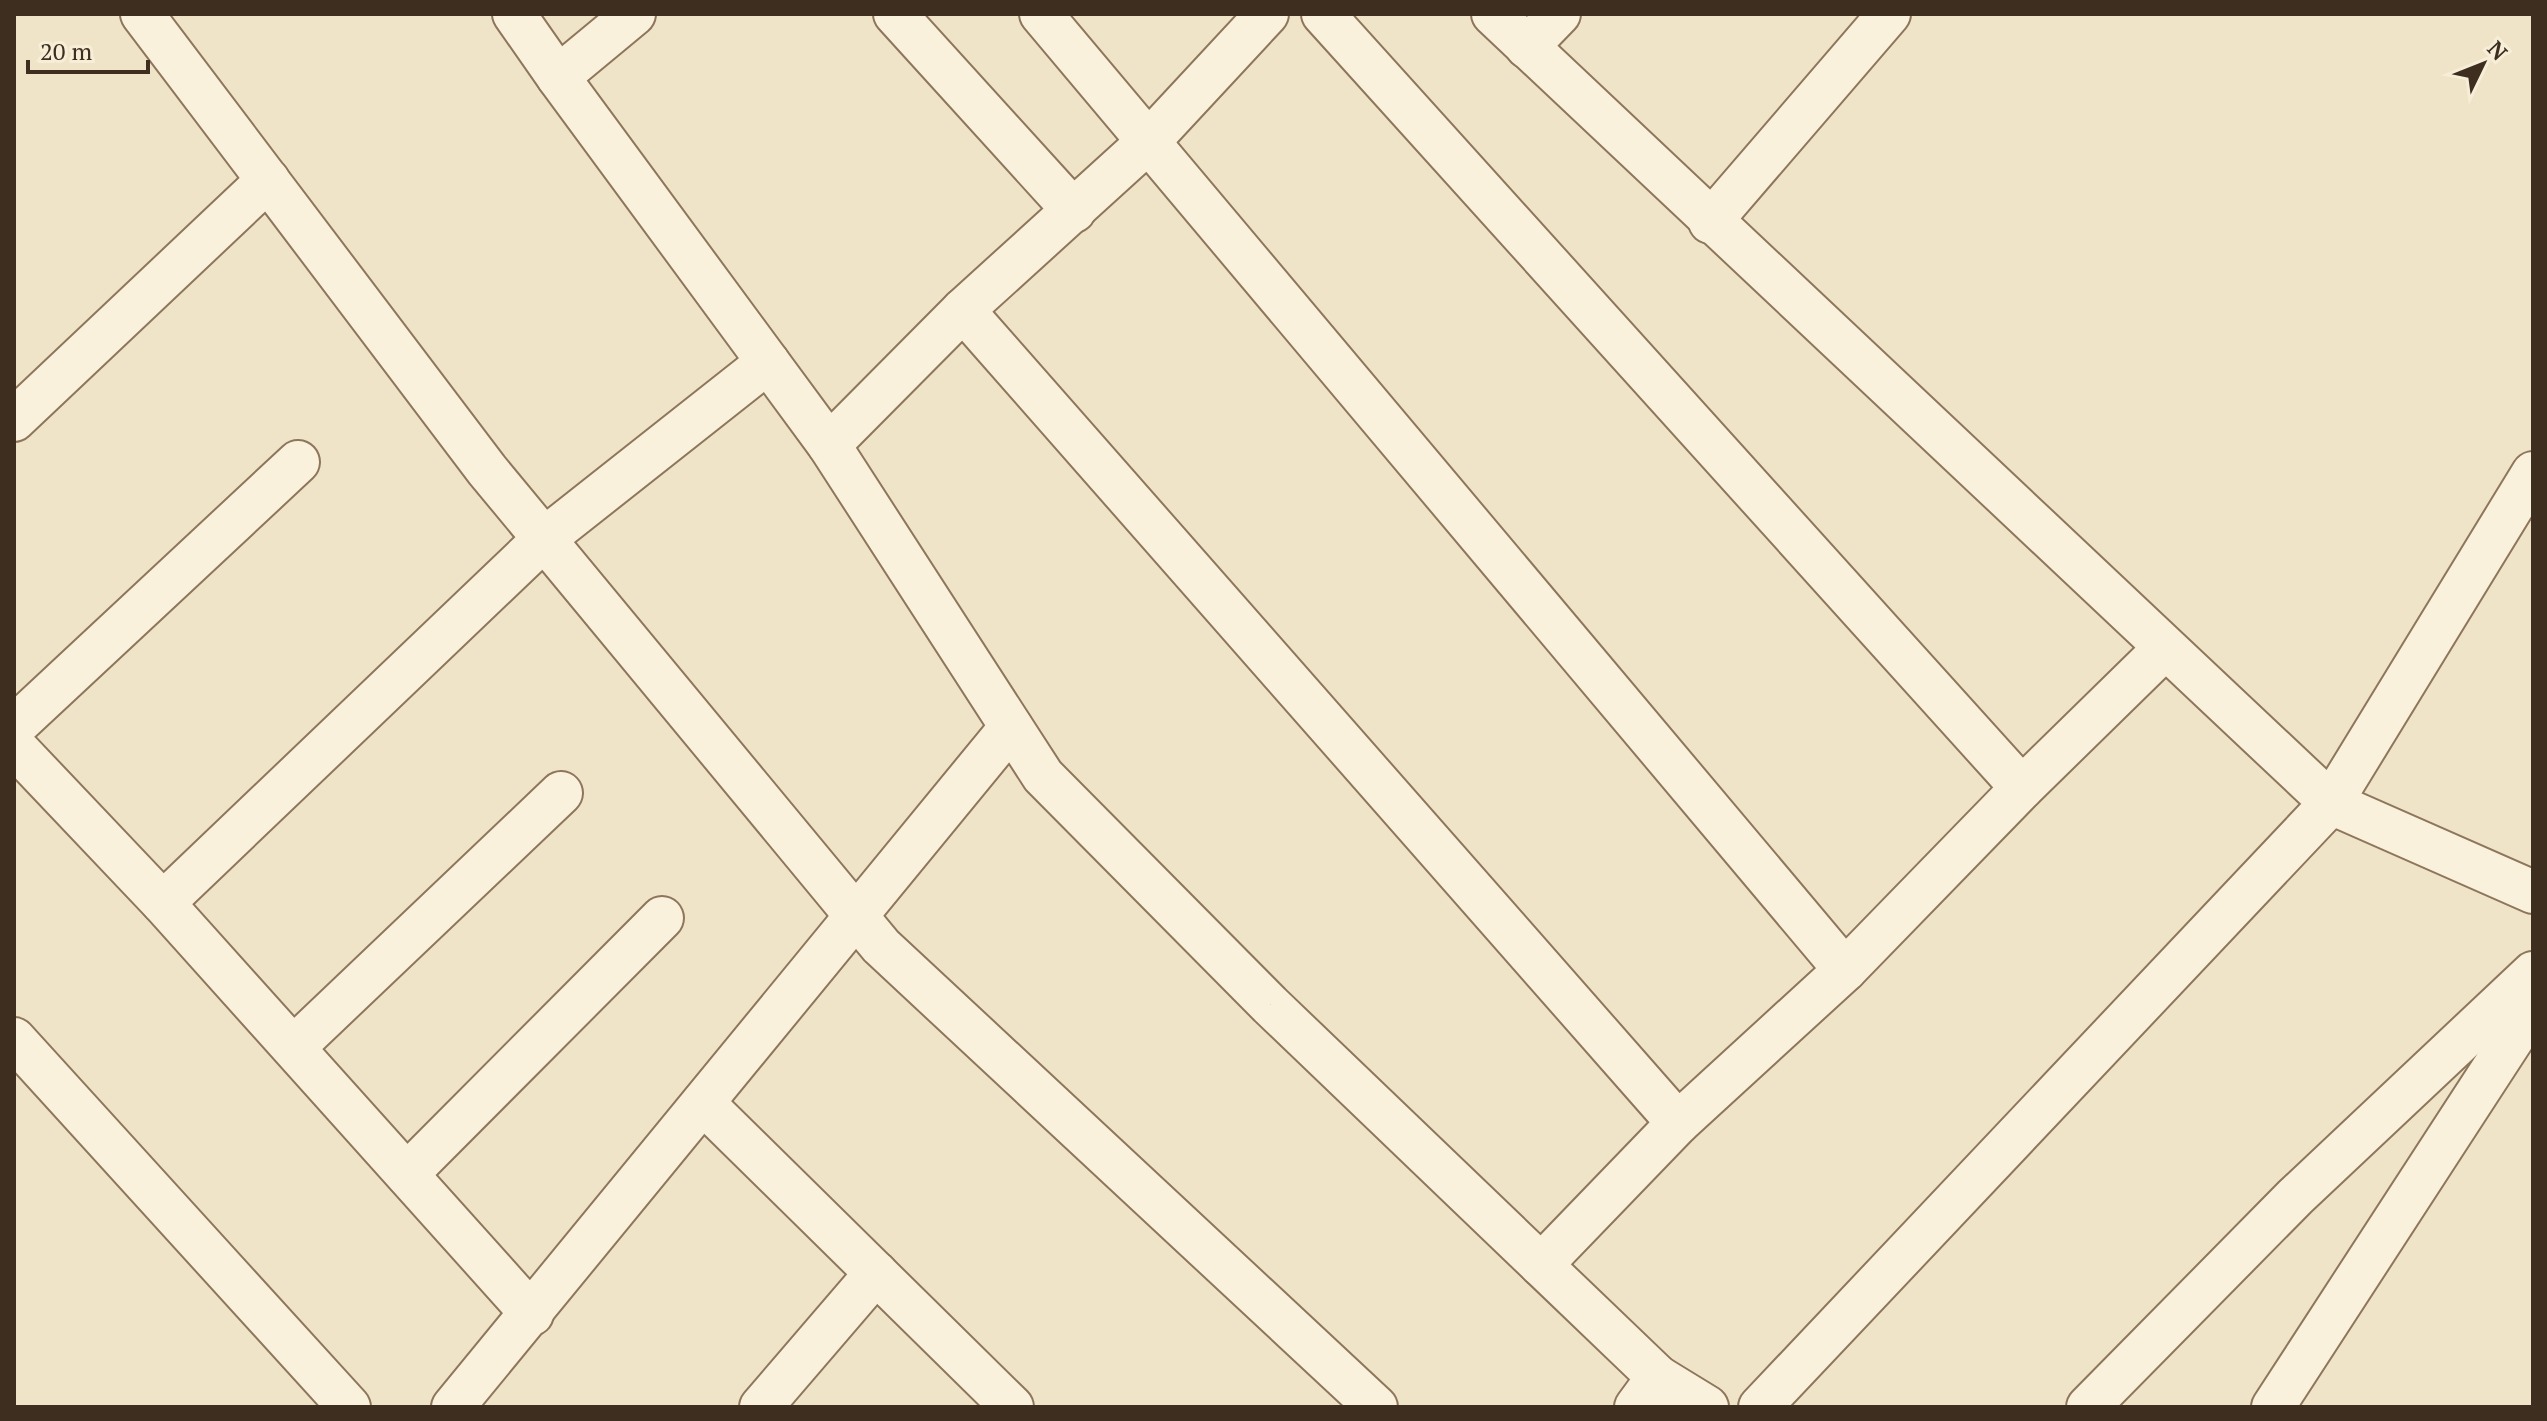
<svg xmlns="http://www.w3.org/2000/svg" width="2547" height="1421" viewBox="0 0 2547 1421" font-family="'PT Serif',serif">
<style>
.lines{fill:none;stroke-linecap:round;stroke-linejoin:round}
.street-casing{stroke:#8d765c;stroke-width:46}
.street{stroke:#faf1dc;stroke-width:42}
</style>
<rect width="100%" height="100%" fill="#f0e4c8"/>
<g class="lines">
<g class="street-casing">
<g id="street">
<polyline points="142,14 487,470 881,946 1376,1407"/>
<polyline points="514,14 558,77 634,14"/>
<polyline points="895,14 1074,211"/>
<polyline points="1041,14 1845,970 2022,788 2165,648"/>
<polyline points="1323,14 2022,788"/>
<polyline points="1493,14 2331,803 1760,1407"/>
<polyline points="1527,47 1559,14"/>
<polyline points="558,77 829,445 963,310 1149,141 1267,14"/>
<polyline points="1710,222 1889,14"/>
<polyline points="963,310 1678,1123"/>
<polyline points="14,420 268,180"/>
<polyline points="829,445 1043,776 1270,1005 1658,1377"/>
<polyline points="2533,473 2331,803 2533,892"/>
<polyline points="14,727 298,462"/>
<polyline points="14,746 163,903 544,539 768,362"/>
<polyline points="163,903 532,1314"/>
<polyline points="14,1039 349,1407"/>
<polyline points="294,1047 561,793"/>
<polyline points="703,1103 1012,1407"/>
<polyline points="407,1174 662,918"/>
<polyline points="1541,1265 1678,1123 1845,970"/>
<polyline points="453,1407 1011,727"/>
<polyline points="761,1407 876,1273"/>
<polyline points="1636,1407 1658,1377 1707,1407"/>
<polyline points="2088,1407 2295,1197 2533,973"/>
<polyline points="2273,1407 2533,1007"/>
</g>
</g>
<use href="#street" class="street"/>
</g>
<rect width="2547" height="1421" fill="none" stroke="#3d2e20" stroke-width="32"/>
<g transform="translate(2483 64) rotate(47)" stroke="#f7eed8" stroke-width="6" paint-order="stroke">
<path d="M0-6L14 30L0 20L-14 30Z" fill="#3d2e20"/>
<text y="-12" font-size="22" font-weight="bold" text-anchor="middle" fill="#3d2e20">N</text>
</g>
<path d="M28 60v12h120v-12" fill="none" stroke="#3d2e20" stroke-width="4"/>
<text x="40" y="60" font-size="24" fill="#3d2e20" stroke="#f7eed8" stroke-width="6" paint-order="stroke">20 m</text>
</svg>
